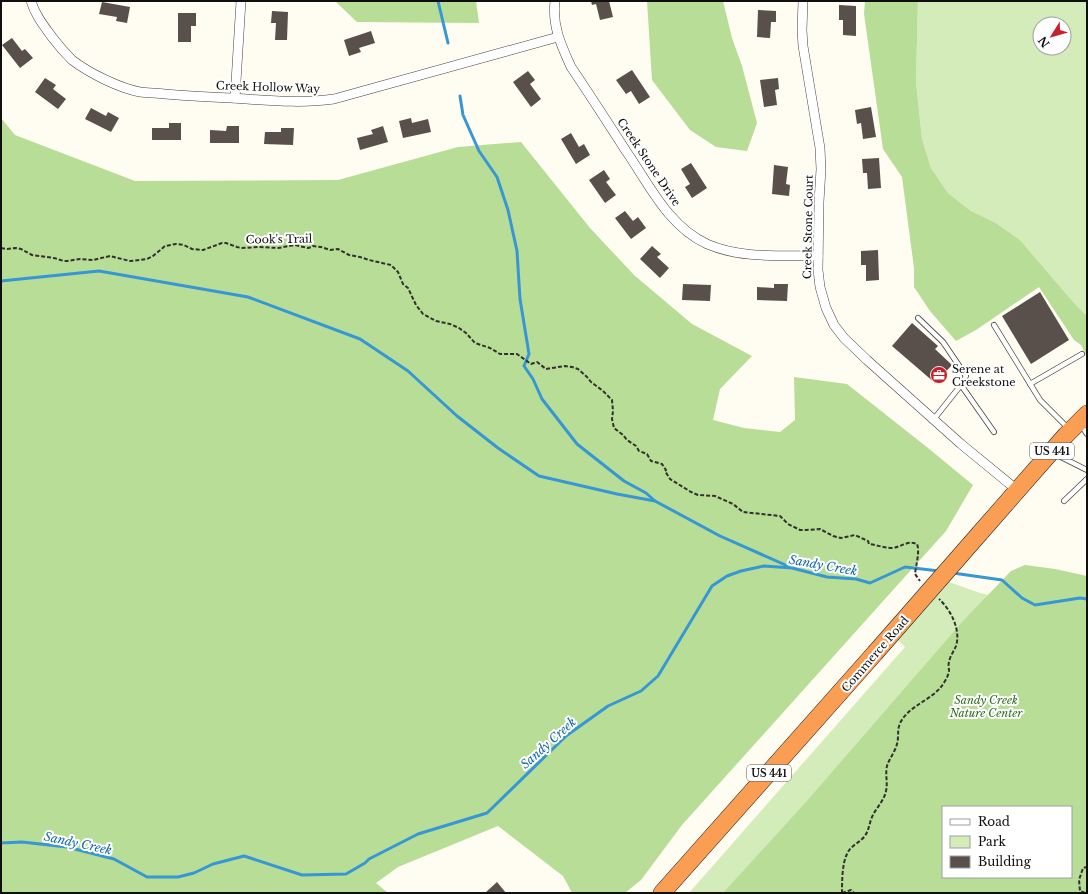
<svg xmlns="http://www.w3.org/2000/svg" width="1088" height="894" viewBox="0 0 1088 894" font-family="'Libre Baskerville',serif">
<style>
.green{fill:#d4ecb9;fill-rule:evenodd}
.forest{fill:#b8dd97;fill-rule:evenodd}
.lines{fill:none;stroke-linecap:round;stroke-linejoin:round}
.stream{stroke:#3797d4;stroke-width:3}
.building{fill:#59504b}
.lane-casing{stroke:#424242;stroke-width:6}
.street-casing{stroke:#424242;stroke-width:10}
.highway-casing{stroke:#202020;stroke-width:18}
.path{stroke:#313131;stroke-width:2;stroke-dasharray:4 2;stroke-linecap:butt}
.lane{stroke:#fff;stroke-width:4.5}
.street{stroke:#fff;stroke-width:9}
.highway{stroke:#fa9e54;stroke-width:17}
.highway-bridge-casing{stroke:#202020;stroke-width:18;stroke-linecap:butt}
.highway-bridge{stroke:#fa9e54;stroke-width:17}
.labels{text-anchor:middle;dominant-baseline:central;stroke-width:4;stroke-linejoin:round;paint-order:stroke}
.shield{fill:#fff;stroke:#575757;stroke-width:1}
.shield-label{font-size:10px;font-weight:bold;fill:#0f0f0f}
.street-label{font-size:11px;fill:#0f0f0f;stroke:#fff}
.poi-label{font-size:11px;fill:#0f0f0f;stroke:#fff;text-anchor:start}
.park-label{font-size:11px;font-style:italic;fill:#2d6b1c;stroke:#fff}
.water-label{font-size:12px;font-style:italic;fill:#1268a8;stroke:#fff}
</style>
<rect width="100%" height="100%" fill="#fffcf2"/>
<g class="green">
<path d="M 918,1 L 1085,1 L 1087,3 L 1087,316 L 1074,303 L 1020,240 L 996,223 L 971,211 L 948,193 L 931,168 L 922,139 L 916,82 ZM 1040,24 L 1064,24 L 1064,48 L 1040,48 Z"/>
<path d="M 949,582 L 980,593 L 1022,603 L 1041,615 L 1087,893 L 689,893 L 905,647 L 897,639 ZM 943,807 L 1071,807 L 1071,877 L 943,877 Z"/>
</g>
<g class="forest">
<polygon points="335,1 476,1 479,23 357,22"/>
<polygon points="647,1 723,1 732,38 742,66 757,123 747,151 716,147 690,130 652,80"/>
<polygon points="865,1 918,1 916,82 922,139 931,168 948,193 971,211 996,223 1020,240 1074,303 1087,316 1087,357 1081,345 1074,340 1039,287 976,330 956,341 930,311 914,287 914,268 902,177 883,149 864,14"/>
<polygon points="1,118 15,135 135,181 338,180 458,147 521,142 590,228 634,275 692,324 752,356 720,389 713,420 744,428 780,432 795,420 794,377 847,384 928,448 973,485 946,531 682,825 641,880 625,893 572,893 563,876 498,826 398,867 376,883 388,893 1,893"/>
<path d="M 1025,565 L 1055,569 L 1087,576 L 1087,893 L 723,893 L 806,802 L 963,621 L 1011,571 ZM 943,807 L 1071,807 L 1071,877 L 943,877 Z"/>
</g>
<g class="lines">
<g class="stream">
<polyline points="438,1 448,43"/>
<polyline points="460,96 463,115 479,151 497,177 508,210 517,251 520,299 529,354 524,366 533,379 542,399 577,444 624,481 646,493 655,501 720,536 790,567"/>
<polyline points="1,281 99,271 248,297 360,339 408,371 457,416 498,448 539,476 617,494 655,501"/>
<polyline points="953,573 1002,580 1022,598 1035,605 1080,598 1087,599"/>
<polyline points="1,843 22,842 67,847 114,859 147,877 178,877 194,873 213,864 244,856 302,875 346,874 365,863 369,859 418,834 487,813 566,736 608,706 641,691 658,676 712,586 727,576 741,571 764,566 792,568 827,577 856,579 870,583 905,567 939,571"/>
</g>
</g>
<g class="building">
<polygon points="591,1 609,1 613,17 600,20 596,4 592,5"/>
<polygon points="102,2 130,7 127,23 116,21 117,17 99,14"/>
<polygon points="839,5 856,6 856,36 843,35 843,20 839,20"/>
<polygon points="758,10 776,11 776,22 771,22 770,38 757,37"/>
<polygon points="272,11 288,12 287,40 275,40 276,23 271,23"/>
<polygon points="178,13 196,13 196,26 191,26 191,42 178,42"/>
<polygon points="371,31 375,43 359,48 361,52 349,56 344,40"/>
<polygon points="12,38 22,51 25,49 33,58 20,68 2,45"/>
<polygon points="632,70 650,97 639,104 631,91 626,94 616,80"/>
<polygon points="528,71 535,80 530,84 541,99 531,107 513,82"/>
<polygon points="45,78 56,85 53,89 66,99 58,109 35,92"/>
<polygon points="778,78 779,89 775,90 777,105 764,107 760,80"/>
<polygon points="871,107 876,137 863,139 861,123 857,124 855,110"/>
<polygon points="91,108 106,116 108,112 119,118 111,132 85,119"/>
<polygon points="411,118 412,123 428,119 431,132 403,138 399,121"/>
<polygon points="169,123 181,123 181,140 152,140 152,128 169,128"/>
<polygon points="227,126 239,126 239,143 210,143 210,130 226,131"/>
<polygon points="383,126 388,142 360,150 357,138 373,134 371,130"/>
<polygon points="281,128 294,128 293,145 264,144 265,132 281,132"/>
<polygon points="571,133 579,147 584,144 590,155 576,164 561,139"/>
<polygon points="879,158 881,188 868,189 867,173 863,173 862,159"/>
<polygon points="691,163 707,188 692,198 685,187 690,184 681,169"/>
<polygon points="774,165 788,167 786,184 790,185 789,196 772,194"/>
<polygon points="604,170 610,179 606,182 616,195 605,203 589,180"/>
<polygon points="625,211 633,221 638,217 646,228 631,239 615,218"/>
<polygon points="652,246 661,254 657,257 669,268 660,278 640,259"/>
<polygon points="878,250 879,280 866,281 866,265 861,265 861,251"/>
<polygon points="683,284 711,285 710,301 682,300"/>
<polygon points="774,284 788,284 787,301 757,300 757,287 774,288"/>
<polygon points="1040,292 1069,340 1031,364 1002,316"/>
<polygon points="912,323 938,346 935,349 952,365 935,383 892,346"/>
<polygon points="497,882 506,893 485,893"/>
</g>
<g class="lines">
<g class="lane-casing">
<g id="lane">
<polyline points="918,318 943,342 966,376 961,385"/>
<polyline points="994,325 1040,400 1068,428"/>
<polyline points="1030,384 1082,354"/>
<polyline points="934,419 961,385 994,432"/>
<polyline points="1081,425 1087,434"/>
<polyline points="1055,454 1087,470"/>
<polyline points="1064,501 1087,479"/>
</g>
</g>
<g class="street-casing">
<g id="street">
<path d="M 31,1 C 35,15 44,26 52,37 C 58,45 65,53 72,60 C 89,73 119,88 140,92 C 148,93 157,93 165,94 C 187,96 209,97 231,98 C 265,100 300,104 334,99 L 558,37"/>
<path d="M 555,1 C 552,26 561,45 571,67 C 590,95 608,123 626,151 C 649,184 668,226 707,244 C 741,259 782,255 818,256"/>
<polyline points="803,1 802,30 803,46 820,148 821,169 819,202 818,270 820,287 826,308 834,325 844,338 867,360 961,444 1017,490"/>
<polyline points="235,98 241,1"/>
</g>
</g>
<g class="highway-casing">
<g id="highway">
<polyline points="980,533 1066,435 1087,414"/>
<polyline points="662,893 875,653"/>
</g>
</g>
<g class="path">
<path d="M 1,248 L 7,249 L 16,248 L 21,249 L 32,255 L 54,258 L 64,261 L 67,261 L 80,259 L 93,260 L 110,256 L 130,261 L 140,260 L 147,259 L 153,256 L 165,246 L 176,244 L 184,245 L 192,249 L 203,250 L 222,243 L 226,243 L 237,247 L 241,248 L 259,247 L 278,248 L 295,245 L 308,248 L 312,247 L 313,246 L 321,247 L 330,250 L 338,249 L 349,255 L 360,257 L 369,260 L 391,265 L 398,272 L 403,284 L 408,288 L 416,305 L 423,314 L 436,321 L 450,324 L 459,328 L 466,333 L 475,343 L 490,348 L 500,354 L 517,354 L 531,364 L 537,362 L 546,369 L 565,366 L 572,367 L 578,369 L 587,377 L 591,382 L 603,391 L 612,400 L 613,411 L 612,419 L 614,428 L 623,435 L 627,440 L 636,446 L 639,451 L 647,454 L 651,461 L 662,464 L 666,470 L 665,471 L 670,479 L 691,492 L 698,495 L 715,496 L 733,504 L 743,512 L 780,516 L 788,524 L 800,530 L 806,530 L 820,529 L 833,536 L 841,538 L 855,535 L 868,541 L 869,544 C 877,545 884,548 892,548 C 902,547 907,540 917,544 C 920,551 916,565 915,574 L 920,581"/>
<path d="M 842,893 C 842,882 842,864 847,854 C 850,846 859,843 864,837 C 869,831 869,824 872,817 C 876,808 884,801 886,791 C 888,783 885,774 887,766 C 889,759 895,752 897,744 C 899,737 897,730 900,723 C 910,705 928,702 941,687 C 944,683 948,677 949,671 C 949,668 948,665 949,662 C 950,656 954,651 956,646 C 961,630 951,610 939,599"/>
<polyline points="842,893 851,890 854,893"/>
<polyline points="1085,893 1080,891 1079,880 1083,868 1087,867"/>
</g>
<use href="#lane" class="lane"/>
<use href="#street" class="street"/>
<use href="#highway" class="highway"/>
<g class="highway-bridge-casing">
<polyline id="highway-bridge" points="875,653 980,533"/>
</g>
<use href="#highway-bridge" class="highway-bridge"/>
</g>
<defs>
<g id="office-disc" transform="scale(0.9)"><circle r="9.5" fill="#c7202a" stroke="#fff"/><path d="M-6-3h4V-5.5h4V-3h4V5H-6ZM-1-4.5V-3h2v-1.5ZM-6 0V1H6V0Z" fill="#fff"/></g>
</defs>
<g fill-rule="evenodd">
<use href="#office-disc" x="939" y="375"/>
</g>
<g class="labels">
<g class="shield">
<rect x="1030" y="443" width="44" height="16" rx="3"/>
<rect x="747" y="765" width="44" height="16" rx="3"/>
</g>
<g class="shield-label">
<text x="1052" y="451">US 441</text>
<text x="769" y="773">US 441</text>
</g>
<g class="street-label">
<text transform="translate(268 87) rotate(2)">Creek Hollow Way</text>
<text transform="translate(649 162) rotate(56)">Creek Stone Drive</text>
<text transform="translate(808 227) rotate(-89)">Creek Stone Court</text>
<text transform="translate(279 239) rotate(-1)">Cook's Trail</text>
<text transform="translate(875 654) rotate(-49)">Commerce Road</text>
</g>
<g class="poi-label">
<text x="952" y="369">Serene at<tspan x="952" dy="13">Creekstone</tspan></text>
</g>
<g class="park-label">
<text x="986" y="700">Sandy Creek<tspan x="986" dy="13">Nature Center</tspan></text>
</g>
<g class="water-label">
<text transform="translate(823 565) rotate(10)">Sandy Creek</text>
<text transform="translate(548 743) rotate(-42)">Sandy Creek</text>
<text transform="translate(78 843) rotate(12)">Sandy Creek</text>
</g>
</g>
<rect width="1088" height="894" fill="none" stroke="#0f0f0f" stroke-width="4"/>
<rect x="942" y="806" width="130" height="72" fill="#ffffff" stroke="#9f9f9f"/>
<rect x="950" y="819" width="20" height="6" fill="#ffffff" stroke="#9f9f9f"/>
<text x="978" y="826" font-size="12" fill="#0f0f0f">Road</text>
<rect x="950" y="836" width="20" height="12" fill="#d4ecb9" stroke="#9f9f9f"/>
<text x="978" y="846" font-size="12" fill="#0f0f0f">Park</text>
<rect x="950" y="856" width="20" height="12" fill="#59504b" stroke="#9f9f9f"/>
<text x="978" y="866" font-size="12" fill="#0f0f0f">Building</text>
<g transform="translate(1052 36) rotate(233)"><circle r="19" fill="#ffffff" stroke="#9f9f9f"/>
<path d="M0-3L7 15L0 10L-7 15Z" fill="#c7202a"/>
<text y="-6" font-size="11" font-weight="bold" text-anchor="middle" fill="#0f0f0f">N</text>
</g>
</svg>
